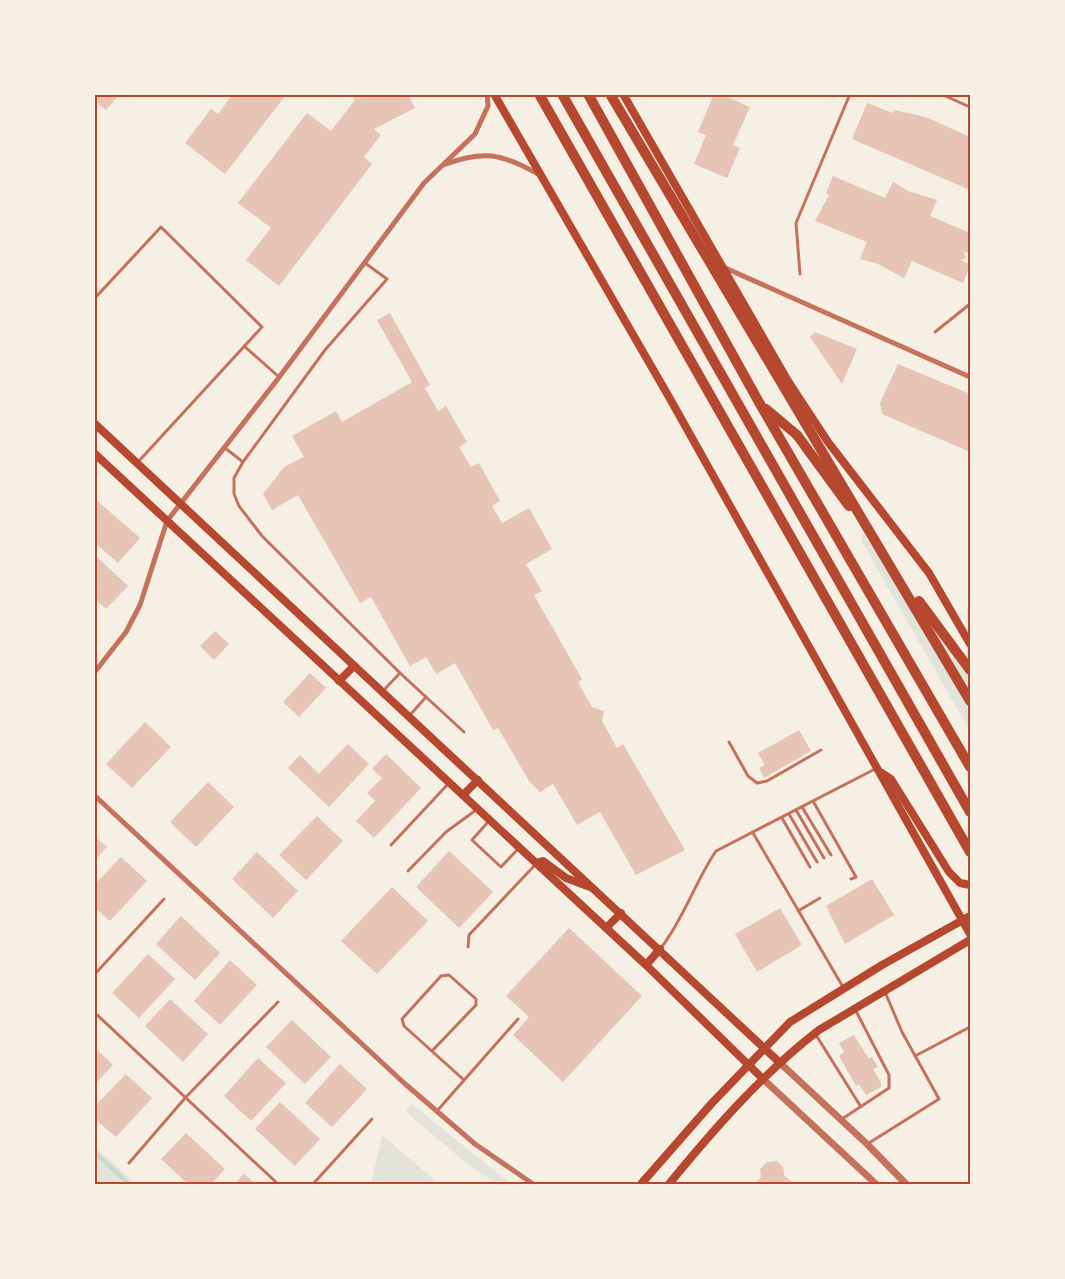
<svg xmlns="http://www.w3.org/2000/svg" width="1065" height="1279" viewBox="0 0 1065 1279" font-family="'Public Sans',sans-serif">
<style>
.green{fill:#e2e4dc}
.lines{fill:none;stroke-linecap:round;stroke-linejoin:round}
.stream{stroke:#c9d6d2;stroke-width:4}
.building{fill:#e6c5b7}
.service{stroke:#c5725c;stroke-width:3}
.minor{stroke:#c5725c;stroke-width:5}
.tertiary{stroke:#c5725c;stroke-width:7}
.secondary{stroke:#b5482f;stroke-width:8}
.motorway{stroke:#b5482f;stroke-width:10}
.neatline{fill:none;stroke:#b5482f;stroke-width:2}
</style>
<rect width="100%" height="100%" fill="#f6efe4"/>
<g class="green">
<polygon points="862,533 970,677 970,731 862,542"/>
<polygon points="412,1104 511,1184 497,1184 465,1162 405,1111"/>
<polygon points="382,1135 439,1184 371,1184"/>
<polygon points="95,1147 136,1184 95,1184"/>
</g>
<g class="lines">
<polyline class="stream" points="94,1152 129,1184"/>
</g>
<g class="building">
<polygon points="94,94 120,94 106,110 94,100"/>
<polygon points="233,94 285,96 225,174 185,143 211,109 218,114"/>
<polygon points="353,94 408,94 415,108 374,129 381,135 364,157 372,164 279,286 246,260 271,228 238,203 307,113 331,131 355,100"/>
<polygon points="714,94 720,94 750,107 733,145 740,148 727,178 694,164 706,135 698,132"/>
<polygon points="867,103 893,113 894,110 926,117 970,137 970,190 852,139"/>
<polygon points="833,176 885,198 893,182 908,191 937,200 930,216 970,233 970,254 963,251 966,258 961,260 970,265 963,283 912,261 904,278 878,264 860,259 867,242 815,221 829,195 826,194"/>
<polygon points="390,313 430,385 425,388 438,411 446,406 467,442 459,447 471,467 479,463 500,501 492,506 502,523 529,508 552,549 526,564 542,591 534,595 582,679 578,682 592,707 604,711 602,721 617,748 623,744 685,850 636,875 600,812 577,825 553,784 540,792 529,781 498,728 493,730 455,663 436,674 426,657 410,666 371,597 360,603 298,495 272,510 263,494 284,467 304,457 292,436 336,411 342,422 412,382 377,320"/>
<polygon points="815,332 857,349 842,384 810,337"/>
<polygon points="898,364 970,394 970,452 882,414 880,403"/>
<polygon points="94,498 140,538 118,563 94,542"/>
<polygon points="94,554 128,586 106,609 94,598"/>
<polygon points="215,631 229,644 214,660 200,646"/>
<polygon points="310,673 326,688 299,717 283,702"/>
<polygon points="145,722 171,747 132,788 106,764"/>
<polygon points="799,730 811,751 764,778 759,768 765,765 758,753"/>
<polygon points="348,744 369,764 329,807 288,768 300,755 319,774"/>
<polygon points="386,754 421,788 374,838 356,821 375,801 367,793 382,778 372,769"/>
<polygon points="208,782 234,807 196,847 170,822"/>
<polygon points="317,816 343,841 306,880 279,855"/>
<polygon points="94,836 107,847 94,861"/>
<polygon points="449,851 493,892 459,928 416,887"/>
<polygon points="257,852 298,891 273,918 232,879"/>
<polygon points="121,857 147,881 110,921 94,907 94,885"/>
<polygon points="872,879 894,915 845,944 826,906"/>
<polygon points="392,887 428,921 377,974 341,941"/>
<polygon points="780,908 802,945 757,972 735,934"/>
<polygon points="181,916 220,953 195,980 156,944"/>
<polygon points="569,928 642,996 563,1082 513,1035 529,1017 506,996"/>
<polygon points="148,954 175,979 139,1018 112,993"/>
<polygon points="230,960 257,985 220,1025 194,1001"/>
<polygon points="170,999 208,1034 183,1062 145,1026"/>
<polygon points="292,1020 331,1057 305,1084 266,1047"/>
<polygon points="854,1035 869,1059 872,1057 878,1067 873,1069 881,1083 881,1087 866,1095 859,1084 856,1086 839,1056 844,1052 839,1043"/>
<polygon points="94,1047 113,1065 94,1085"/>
<polygon points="258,1058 286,1083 251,1121 224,1096"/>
<polygon points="340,1064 367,1089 332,1127 305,1103"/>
<polygon points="126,1074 152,1098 116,1137 94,1118 94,1107"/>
<polygon points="280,1102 320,1139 295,1166 255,1129"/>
<polygon points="186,1133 225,1169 211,1184 188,1184 161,1159"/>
<polygon points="777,1161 783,1167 784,1175 794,1184 754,1184 761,1177 760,1169 767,1162"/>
<polygon points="244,1174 256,1184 234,1184"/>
</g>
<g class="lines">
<g class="service">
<polyline points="941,94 970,107"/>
<polyline points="365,263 387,279 325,350 243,462 234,478 234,494 239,506 262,536 400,673"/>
<polyline points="800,274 796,223 850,94"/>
<polyline points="94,299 161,227 262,327 138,462"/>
<polyline points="935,332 970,304"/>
<polyline points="244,346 279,377"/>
<polyline points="225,448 243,462"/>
<polyline points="382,692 400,673 426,697"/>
<polyline points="410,715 426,697 464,732"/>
<polyline points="729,742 748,776 757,783 767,781 821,750"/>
<polyline points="813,801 856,877 851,879"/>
<polyline points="802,807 831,855"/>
<polyline points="796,810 824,858"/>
<polyline points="789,814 817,862"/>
<polyline points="782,818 810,867"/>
<polyline points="488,822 472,840 501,867 518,849"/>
<polyline points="753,833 843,987"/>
<polyline points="391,845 449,783"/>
<polyline points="408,871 446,832 476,810"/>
<polyline points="798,911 820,898"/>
<polyline points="468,947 469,935 535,865"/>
<path d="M 661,948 C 684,918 695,882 716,851 L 877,768"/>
<polyline points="94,975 164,899"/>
<polyline points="94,1012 278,1184"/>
<polyline points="816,1035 861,1107"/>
<polyline points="432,1051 476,1005 476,999 449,975 441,976 402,1019 404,1026 464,1080"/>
<polyline points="915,1056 970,1027"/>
<polyline points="437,1111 518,1019"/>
<polyline points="842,1119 889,1088 889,1075 855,1009"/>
<polyline points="869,1143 939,1099 902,1032 885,992"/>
<polyline points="129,1163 186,1097 278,1002"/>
<polyline points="313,1184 372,1119"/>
</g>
<g class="minor">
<path d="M 443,165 C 483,150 501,153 538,174"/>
<polyline points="723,267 970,377"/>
<polyline points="94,673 126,632 140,605 167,521 277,380 424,183 475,134 488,106 487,94"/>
<polyline points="94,795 404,1083 475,1144 533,1184"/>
</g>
<g class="tertiary">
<polyline points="779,1062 867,1144 906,1184"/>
<polyline points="763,1079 876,1184"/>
</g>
<g class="secondary">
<polyline points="494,94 669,397 970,934"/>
<polyline points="623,94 788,381 828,442 929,573 970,644"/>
<polyline points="94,423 779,1062"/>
<polyline points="94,453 646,965 763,1079"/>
<polyline points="339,681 354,666"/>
<polyline points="882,773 891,779 949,872 960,883 970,885"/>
<polyline points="463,795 478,780"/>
<polyline points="536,863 543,861 566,878 590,887"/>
<polyline points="606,928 621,913"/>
<polyline points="646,965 660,949"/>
<polyline points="641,1184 712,1103 790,1022 882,965 970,916"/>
<path d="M 669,1184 C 714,1129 762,1074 819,1030 L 970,940"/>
</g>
<g class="motorway">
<polyline points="539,94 970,852"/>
<polyline points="562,94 970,812"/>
<polyline points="588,94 760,404 970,767"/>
<polyline points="610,94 970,701"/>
<polyline points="766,409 797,435 849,506"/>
<polyline points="919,601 970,670"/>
</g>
</g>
<rect width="1065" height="1279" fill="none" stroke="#f6efe4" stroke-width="192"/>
<rect x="96" y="96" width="873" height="1087" class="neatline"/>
</svg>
